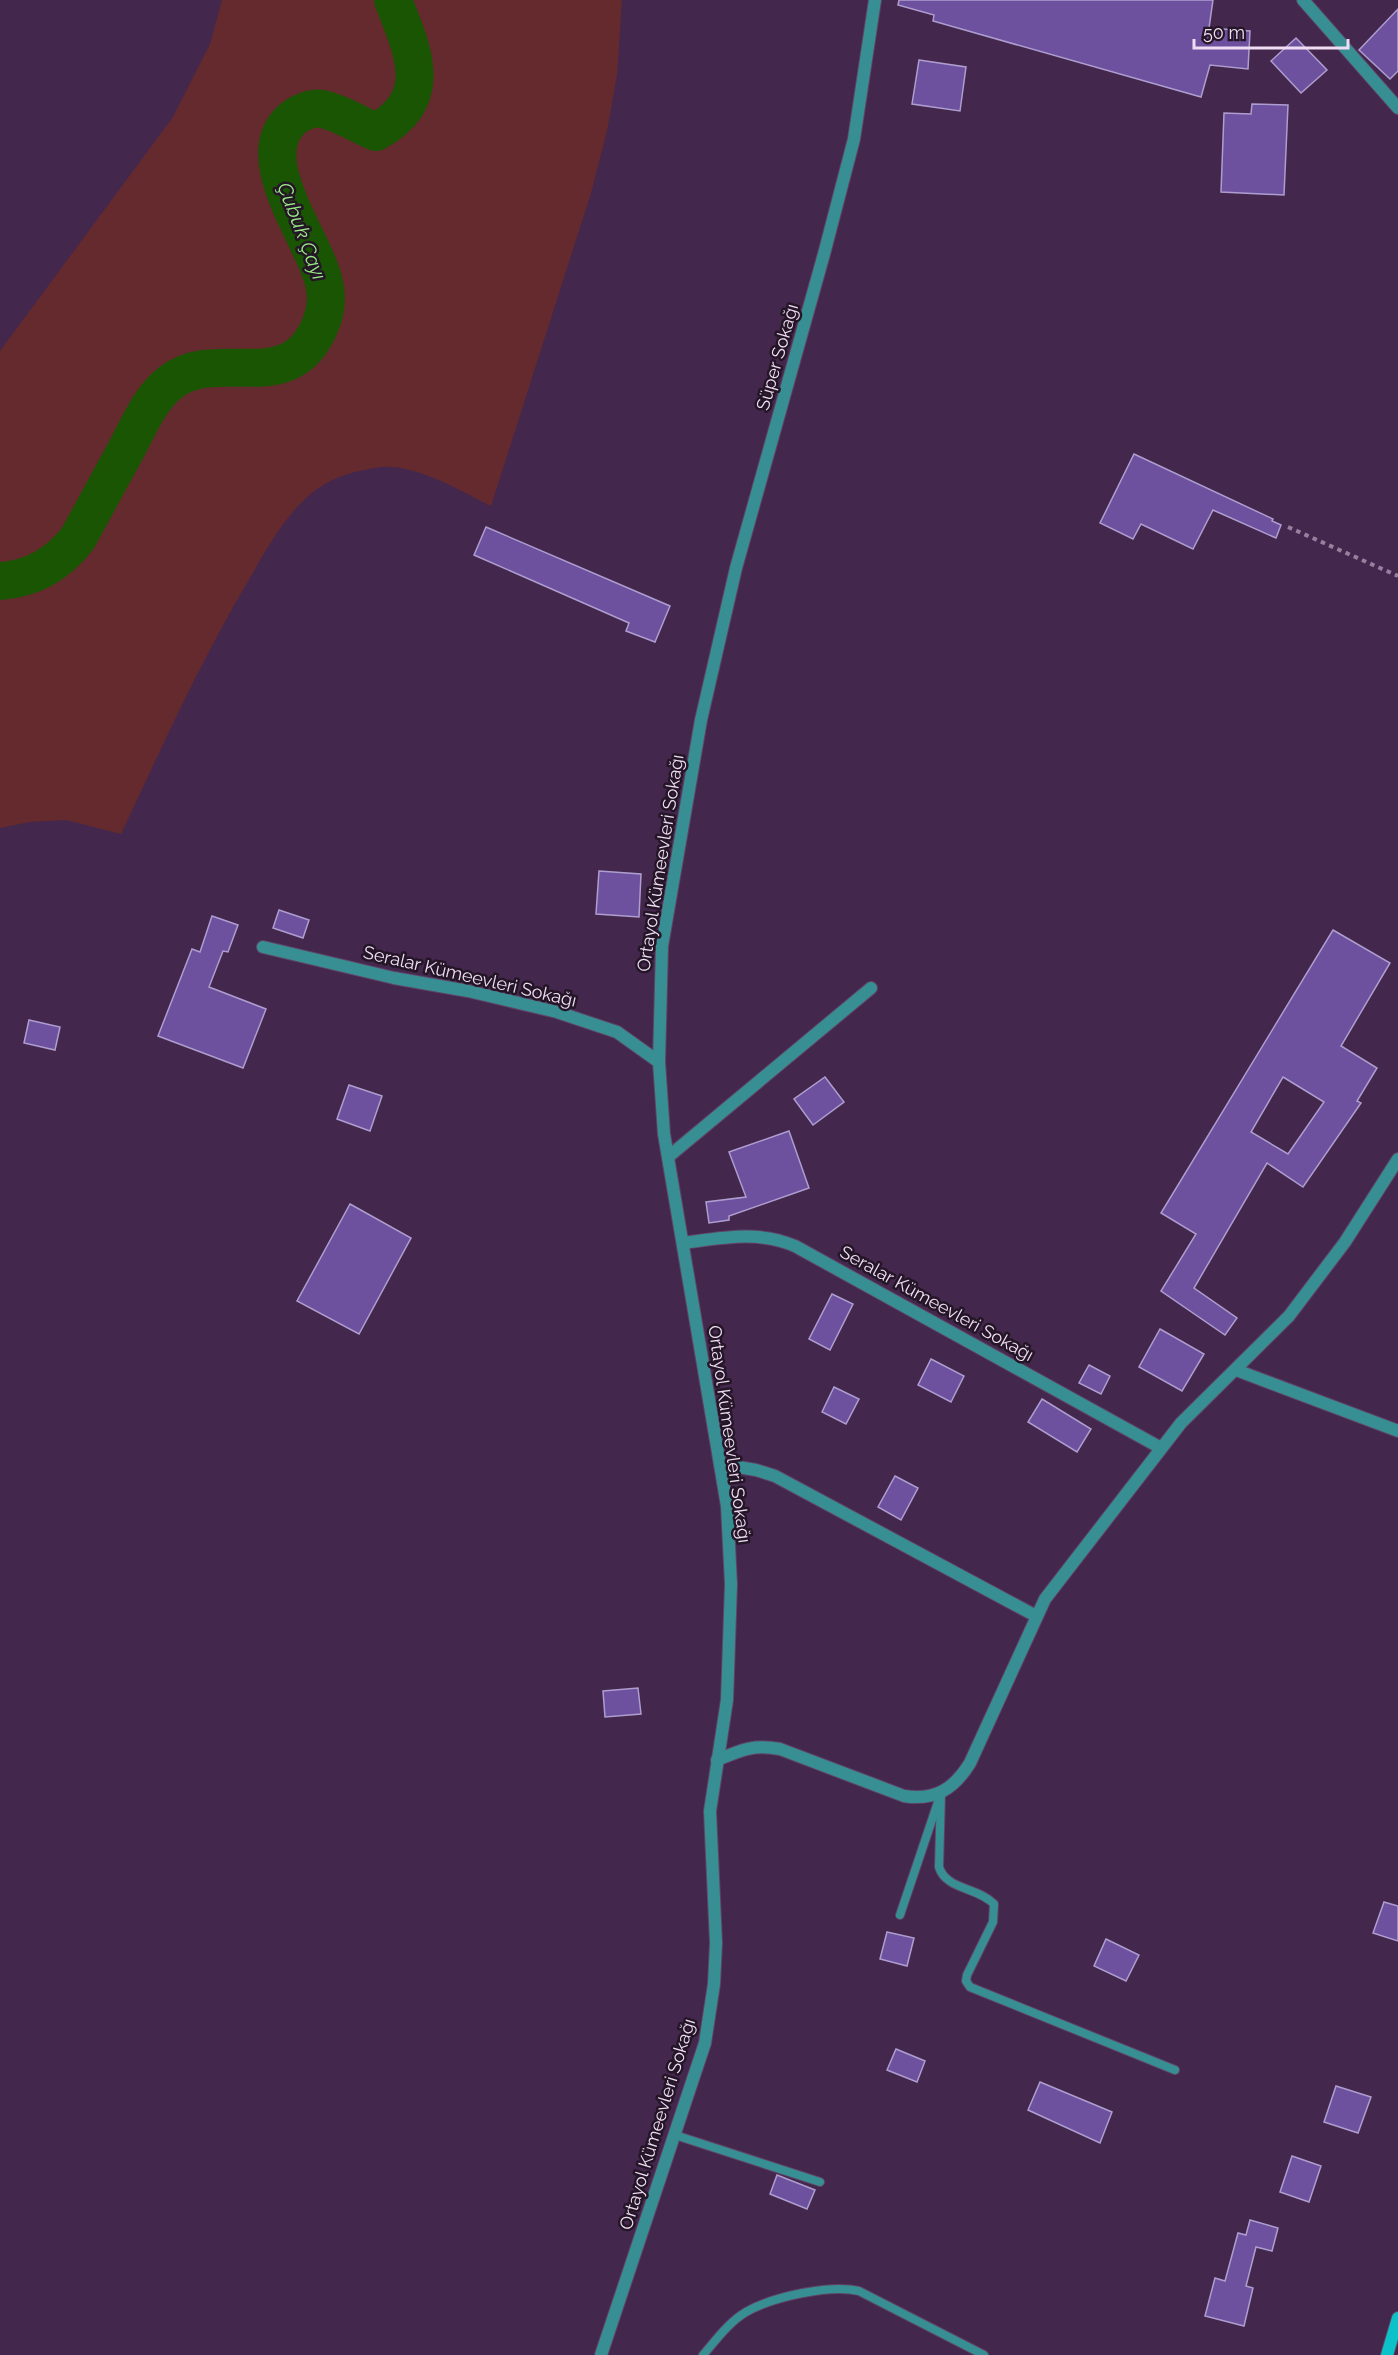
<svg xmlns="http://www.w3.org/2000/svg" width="1398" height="2355" viewBox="0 0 1398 2355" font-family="Raleway,sans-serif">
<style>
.green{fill:#652a2d}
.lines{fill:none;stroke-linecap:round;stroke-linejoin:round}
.river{stroke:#1a5503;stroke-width:38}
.building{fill:#6d509e;stroke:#ae9ed0;stroke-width:1.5;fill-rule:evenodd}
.service-casing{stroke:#5f4467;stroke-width:10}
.minor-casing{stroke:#5f4467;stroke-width:14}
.secondary-casing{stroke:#5f4467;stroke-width:14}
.path{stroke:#977f9d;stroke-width:4;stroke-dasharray:4.5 4.5;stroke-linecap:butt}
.service{stroke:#388f93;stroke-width:8}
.minor{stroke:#388f93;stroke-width:12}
.secondary{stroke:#0bc2c9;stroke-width:12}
.labels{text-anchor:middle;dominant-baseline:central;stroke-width:5;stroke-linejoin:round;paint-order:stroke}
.street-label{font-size:18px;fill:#efddf4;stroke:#241627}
.water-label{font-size:20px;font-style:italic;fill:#98e884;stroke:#241627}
</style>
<rect width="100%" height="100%" fill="#44274c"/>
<path class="green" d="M 222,0 L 622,0 L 617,75 L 607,131 L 591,193 L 491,506 C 460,491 417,464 381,467 C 359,470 335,476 317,489 C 286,512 266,550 247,583 C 199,664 161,749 121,834 L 66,820 L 30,822 L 0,828 L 0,351 L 173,117 L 210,44 Z"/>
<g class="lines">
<path class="river" d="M 0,581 C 33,579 58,564 78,538 C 94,509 110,479 126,450 C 139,426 149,399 171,382 C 219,345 291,401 321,323 C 326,311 327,296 324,283 C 315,240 248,158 292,119 C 299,113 312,107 322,109 C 339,112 359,125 376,132 C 437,98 412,50 393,0"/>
</g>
<g class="building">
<polygon points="899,0 1213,0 1209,28 1250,31 1248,69 1210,65 1201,97 933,21 934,15 898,5"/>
<polygon points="1398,9 1398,71 1390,79 1359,50"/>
<polygon points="1296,38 1327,70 1301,93 1271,61"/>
<polygon points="919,60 966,67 960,111 912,104"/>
<polygon points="1252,104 1288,105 1284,195 1221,192 1224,113 1251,114"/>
<polygon points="1134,454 1273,519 1272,521 1281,525 1276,538 1213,510 1193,549 1141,524 1133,539 1100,523"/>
<polygon points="486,527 670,606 655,642 626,631 629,623 474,555"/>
<polygon points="599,871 641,874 639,917 596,914"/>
<polygon points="279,910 309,920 303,938 273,928"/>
<polygon points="212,916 238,925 228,952 223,951 209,987 266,1009 243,1068 158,1036 192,949 200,952"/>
<path d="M 1333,930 L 1390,963 L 1341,1046 L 1377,1068 L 1357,1101 L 1361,1103 L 1303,1187 L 1267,1163 L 1194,1288 L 1237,1318 L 1225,1335 L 1161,1291 L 1196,1234 L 1161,1213 ZM 1283,1077 L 1324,1102 L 1288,1154 L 1251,1132 Z"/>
<polygon points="29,1020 60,1027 55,1050 24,1043"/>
<polygon points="825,1077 844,1102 813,1125 794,1099"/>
<polygon points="349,1085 382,1096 370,1131 337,1119"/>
<polygon points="789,1131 809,1188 729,1216 729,1220 709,1223 706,1202 746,1197 729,1152"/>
<polygon points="350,1204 411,1238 359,1334 297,1301"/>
<polygon points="832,1294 853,1304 830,1350 809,1339"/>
<polygon points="1160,1329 1204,1354 1182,1391 1139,1367"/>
<polygon points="931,1359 964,1376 951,1402 918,1385"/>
<polygon points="1089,1365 1110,1376 1101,1394 1079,1383"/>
<polygon points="834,1387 859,1399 846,1424 822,1412"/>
<polygon points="1042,1399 1091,1429 1077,1452 1028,1422"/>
<polygon points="895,1476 918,1488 901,1520 878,1507"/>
<polygon points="638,1688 641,1714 605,1717 603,1691"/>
<polygon points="1384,1902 1398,1906 1398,1941 1373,1933"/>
<polygon points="887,1932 914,1938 907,1966 880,1959"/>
<polygon points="1106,1939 1139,1955 1126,1981 1094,1966"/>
<polygon points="896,2049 925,2061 917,2082 887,2070"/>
<polygon points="1040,2082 1112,2112 1100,2143 1028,2110"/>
<polygon points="1336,2086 1371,2097 1358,2133 1324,2122"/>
<polygon points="1292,2156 1321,2166 1309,2202 1280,2192"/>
<polygon points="777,2175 815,2190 807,2209 770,2194"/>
<polygon points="1250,2220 1278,2228 1272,2251 1256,2247 1246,2286 1253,2288 1244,2326 1205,2316 1215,2278 1225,2281 1238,2233 1246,2235"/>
</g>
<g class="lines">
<g class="service-casing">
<g id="service">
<path d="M 941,1793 L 939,1867 C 946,1890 978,1887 994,1904 L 993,1922 L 967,1975 L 966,1981 L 970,1987 L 1175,2070"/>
<polyline points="900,1915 938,1802"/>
<polyline points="675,2135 820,2182"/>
<path d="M 703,2355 C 716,2340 729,2322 746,2312 C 772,2297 830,2284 859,2291 L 984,2355"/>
</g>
</g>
<g class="minor-casing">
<g id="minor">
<polyline points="1303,0 1398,108"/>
<polyline points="263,947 394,978 468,991 557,1012 617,1032 659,1062"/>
<polyline points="668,1157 871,988"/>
<path d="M 683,1243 C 721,1238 758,1230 795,1246 L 1161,1448"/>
<polyline points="1236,1370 1398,1431"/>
<polyline points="720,1464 756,1470 775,1476 1036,1616"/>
<path d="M 717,1760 C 741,1750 753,1744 780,1749 L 904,1796 C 935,1801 954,1789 970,1763 L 1045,1599 L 1181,1423 L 1289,1316 L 1345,1242 L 1398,1159"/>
<polyline points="601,2355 705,2043 714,1984 716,1943 710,1811 727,1700 728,1672 731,1584 727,1506 664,1134 659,1062 662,946 701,720 736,568 824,254 854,139 875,0"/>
</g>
</g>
<g class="secondary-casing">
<polyline id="secondary" points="1387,2355 1398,2318"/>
</g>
<polyline class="path" points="1288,527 1398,576"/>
<use href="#service" class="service"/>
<use href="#minor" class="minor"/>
<use href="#secondary" class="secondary"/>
</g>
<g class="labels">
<g class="street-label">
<text transform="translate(777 357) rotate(-74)">Süper Sokağı</text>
<text transform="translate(660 863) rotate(-81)">Ortayol Kümeevleri Sokağı</text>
<text transform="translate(470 976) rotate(13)">Seralar Kümeevleri Sokağı</text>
<text transform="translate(937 1303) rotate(29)">Seralar Kümeevleri Sokağı</text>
<text transform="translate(730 1434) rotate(82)">Ortayol Kümeevleri Sokağı</text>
<text transform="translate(657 2124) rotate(-73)">Ortayol Kümeevleri Sokağı</text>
</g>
<g class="water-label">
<text transform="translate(302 231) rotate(69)">Çubuk Çayı</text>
</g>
</g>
<path d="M1194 39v9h154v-9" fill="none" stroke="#efddf4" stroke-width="3"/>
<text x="1203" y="39" font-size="18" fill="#efddf4" stroke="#241627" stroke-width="4.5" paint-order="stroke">50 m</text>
</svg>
